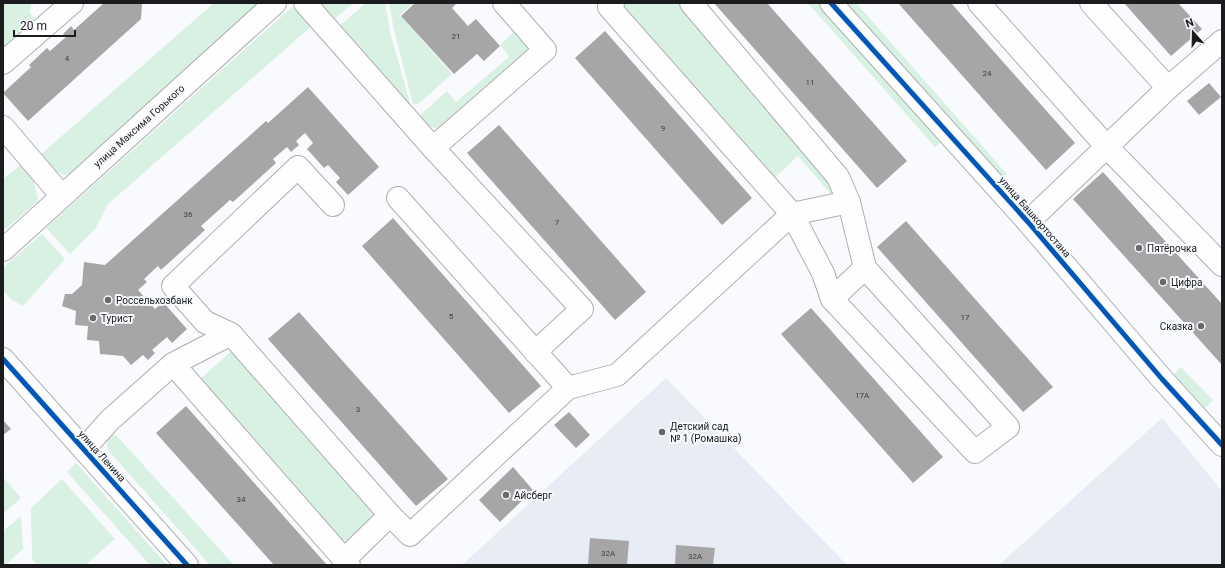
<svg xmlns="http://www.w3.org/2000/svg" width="1225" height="568" viewBox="0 0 1225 568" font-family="Roboto,sans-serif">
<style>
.built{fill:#e8edf5}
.grass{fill:#d9f1e3}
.building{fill:#a7a6a7}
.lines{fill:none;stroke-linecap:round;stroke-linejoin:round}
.minor-casing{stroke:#aeafb2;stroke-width:24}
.major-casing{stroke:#aeafb2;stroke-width:24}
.minor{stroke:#fefeff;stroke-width:22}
.major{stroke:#fefeff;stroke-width:22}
.cycleway-casing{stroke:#f7f9fe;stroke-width:8}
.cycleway{stroke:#0057b8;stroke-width:5}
.poi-dot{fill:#686a6c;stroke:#f7f9fe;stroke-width:1.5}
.labels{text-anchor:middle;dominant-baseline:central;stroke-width:4;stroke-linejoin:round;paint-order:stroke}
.number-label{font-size:8px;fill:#3d3e40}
.street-label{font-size:10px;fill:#1a1c1e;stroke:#f7f9fe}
.poi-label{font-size:10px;fill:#1a1c1e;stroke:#f7f9fe;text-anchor:start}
</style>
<rect width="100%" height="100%" fill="#f8fafd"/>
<g class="built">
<polygon points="666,378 847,565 462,565"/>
<polygon points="1162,418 1222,491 1222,565 999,565"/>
</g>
<g class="grass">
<polygon points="3,3 31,3 30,13 40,26 3,55"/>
<polygon points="214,3 260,3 69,175 55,173 39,156"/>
<polygon points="318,3 353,3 332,21"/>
<polygon points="366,3 385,3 390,32 411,106 338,27"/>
<polygon points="389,3 413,3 400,15 452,74 418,104 413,104 394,30"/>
<polygon points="620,3 679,3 836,183 835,199 798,156 771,181 617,6"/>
<polygon points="808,3 820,3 943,141 935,147"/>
<polygon points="845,3 856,3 1007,174 999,181"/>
<polygon points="292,7 314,24 108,204 95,229 70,254 46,228"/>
<polygon points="519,27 524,33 528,49 516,63 449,125 437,129 422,123 417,118 447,91 456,102 509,57 500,45"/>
<polygon points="23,163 33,178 38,201 3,231 3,179"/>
<polygon points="42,234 65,259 23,306 12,300 3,290 3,269 6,265"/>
<polygon points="235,348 374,504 376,517 350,541 335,539 199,380"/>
<polygon points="1181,367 1213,400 1205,408 1173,375"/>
<polygon points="107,434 117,436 234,565 210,565 107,449"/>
<polygon points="76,463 167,565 150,565 67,472"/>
<polygon points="3,477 21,498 3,514"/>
<polygon points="62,479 115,539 85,565 37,565 32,559 31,508"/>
<polygon points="21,516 23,549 5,565 3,565 3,531"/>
</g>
<g class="building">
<polygon points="104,3 142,3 141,19 28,121 3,93 31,67 29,65 47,48 50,51 66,37 63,34 71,26 74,30"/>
<polygon points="415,3 457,3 452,8 468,26 476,19 500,46 484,61 477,54 454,74 401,16"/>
<polygon points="714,3 767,3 907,161 877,188"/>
<polygon points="898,3 951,3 1075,143 1046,170"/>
<polygon points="1124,3 1178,3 1202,29 1171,56"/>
<polygon points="605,31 752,198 722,225 575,58"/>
<polygon points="1209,83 1221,97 1199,115 1187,101"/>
<polygon points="308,87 379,167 348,195 336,182 340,178 328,165 324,168 307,149 313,143 305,133 296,141 299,145 291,152 287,147 273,159 276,163 233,202 230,200 201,226 205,230 161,270 158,266 144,279 147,282 138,290 155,309 163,302 187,329 172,343 167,337 152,350 155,353 148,360 143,355 131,365 123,356 100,354 99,341 87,340 88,326 75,325 76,311 62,306 65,294 72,294 82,285 84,262 105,265 266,121 268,123"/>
<polygon points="499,125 646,292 615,320 467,153"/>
<polygon points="1103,172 1222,304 1222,365 1073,199"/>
<polygon points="393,218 541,386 509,413 362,246"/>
<polygon points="906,221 1053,387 1023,412 877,247"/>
<polygon points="811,308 943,457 913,483 781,334"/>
<polygon points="299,312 448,479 416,506 268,339"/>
<polygon points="186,406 327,565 274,565 156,433"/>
<polygon points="569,412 590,435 576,448 554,425"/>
<polygon points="3,420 11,429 3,435"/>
<polygon points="513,467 533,490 500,522 479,500"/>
<polygon points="590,538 629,541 627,565 588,565"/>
<polygon points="676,545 715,548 713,565 675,565"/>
</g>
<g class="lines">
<g class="minor-casing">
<g id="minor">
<polyline points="305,3 433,148 582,309 535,352"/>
<polyline points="613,3 609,7 792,214 823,273 832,299"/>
<polyline points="831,3 1028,222 1162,379 1222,445"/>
<polyline points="979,3 1106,146 1222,265"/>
<polyline points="1091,3 1168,88"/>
<polyline points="3,63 72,3"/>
<polyline points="3,127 62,196"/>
<polyline points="433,148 545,50 504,3"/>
<polyline points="849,202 865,268 1008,427 975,452 832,299 865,268"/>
<polyline points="1028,222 1168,88 1222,41"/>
<polyline points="231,334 390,515 410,535 568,388 398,198"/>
<polyline points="3,359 187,565"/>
<polyline points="173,364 231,334 205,322 173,286 298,167 333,205"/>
<polyline points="568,388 617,375 792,214 849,202 838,177 691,3"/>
<polyline points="84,449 110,420 173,364 349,565"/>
<polyline points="344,560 390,515"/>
</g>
</g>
<g class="major-casing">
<polyline id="major" points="3,250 275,3"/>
</g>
<use href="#minor" class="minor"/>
<use href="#major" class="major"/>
<g class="cycleway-casing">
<g id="cycleway">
<polyline points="831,3 1028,222 1162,379 1222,445"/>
<polyline points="3,359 187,565"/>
</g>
</g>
<use href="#cycleway" class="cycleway"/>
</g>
<g class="poi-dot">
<circle cx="1139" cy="248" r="4"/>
<circle cx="1163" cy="282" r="4"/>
<circle cx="108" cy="300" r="4"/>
<circle cx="93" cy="318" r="4"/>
<circle cx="1201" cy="326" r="4"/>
<circle cx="662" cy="432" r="4"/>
<circle cx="506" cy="495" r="4"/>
</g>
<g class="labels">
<g class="number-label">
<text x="456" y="36">21</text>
<text x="67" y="58">4</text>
<text x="987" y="73">24</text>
<text x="810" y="82">11</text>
<text x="663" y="128">9</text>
<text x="188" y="214">36</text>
<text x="557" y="222">7</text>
<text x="451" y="316">5</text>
<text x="965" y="317">17</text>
<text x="862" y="395">17А</text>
<text x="358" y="409">3</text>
<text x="241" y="499">34</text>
<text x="608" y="553">32А</text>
<text x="695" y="556">32А</text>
</g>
<g class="street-label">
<text transform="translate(139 126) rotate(-42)">улица Максима Горького</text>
<text transform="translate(1035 217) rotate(49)">улица Башкортостана</text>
<text transform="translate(102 456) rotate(48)">улица Ленина</text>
</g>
<g class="poi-label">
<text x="1147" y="248">Пятёрочка</text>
<text x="1171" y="282">Цифра</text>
<text x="116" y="300">Россельхозбанк</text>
<text x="101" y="318">Турист</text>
<text x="1193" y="326" text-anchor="end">Сказка</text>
<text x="670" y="426">Детский сад<tspan x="670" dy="12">№ 1 (Ромашка)</tspan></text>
<text x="514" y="495">Айсберг</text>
</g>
</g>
<rect width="1225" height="568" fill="none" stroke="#1a1c1e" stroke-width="8"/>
<g transform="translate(1193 32) rotate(340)" stroke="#f7f9fe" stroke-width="3" paint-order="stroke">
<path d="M0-3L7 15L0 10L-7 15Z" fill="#1a1c1e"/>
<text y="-6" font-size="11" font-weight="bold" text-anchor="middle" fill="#1a1c1e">N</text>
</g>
<path d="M14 30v6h61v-6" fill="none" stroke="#1a1c1e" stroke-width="2"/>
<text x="20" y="30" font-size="12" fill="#1a1c1e" stroke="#f7f9fe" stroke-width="3" paint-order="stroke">20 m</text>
</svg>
